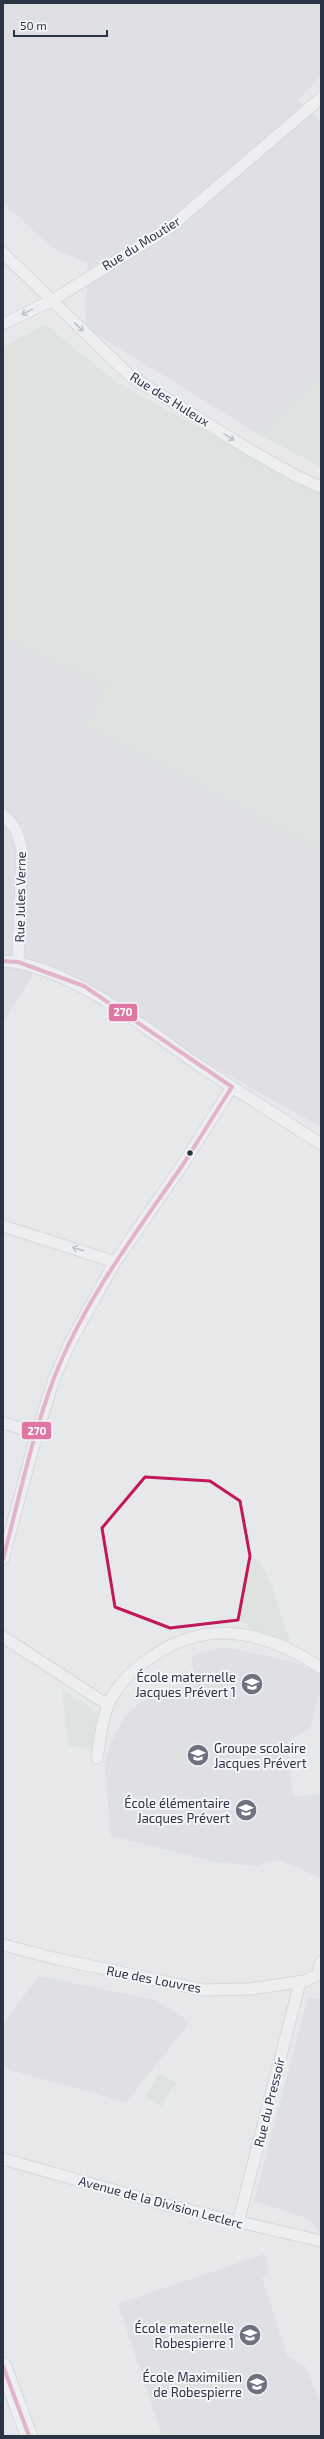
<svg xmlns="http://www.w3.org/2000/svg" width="324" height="2439" viewBox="0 0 324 2439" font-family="'Exo 2',sans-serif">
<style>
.built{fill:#d4d7dd}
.green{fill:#d6ded6}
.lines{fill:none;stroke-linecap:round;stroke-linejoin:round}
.street-casing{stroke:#c4c6c8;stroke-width:13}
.secondary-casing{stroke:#c4c6c8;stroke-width:18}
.street{stroke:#f5f6f7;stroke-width:11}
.secondary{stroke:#f8f8f8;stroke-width:16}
.bus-1-casing{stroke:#f4f6f9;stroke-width:7}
.bus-1{stroke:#df76a3;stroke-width:4}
.oneway{stroke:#90959e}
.marked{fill:none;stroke:#c2185b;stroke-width:3;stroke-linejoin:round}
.bus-dot{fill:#2b3445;stroke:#f4f6f9;stroke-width:1.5}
.labels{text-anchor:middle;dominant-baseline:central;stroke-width:4;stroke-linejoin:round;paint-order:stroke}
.street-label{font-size:13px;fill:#2b3445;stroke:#f4f6f9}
.poi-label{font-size:13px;fill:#2b3445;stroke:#f4f6f9;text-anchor:end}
.line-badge{stroke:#f4f6f9;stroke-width:1.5}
.badge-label{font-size:11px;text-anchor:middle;font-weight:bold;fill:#fff}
</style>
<rect width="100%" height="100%" fill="#e6e8ea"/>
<g class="built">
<polygon points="3,3 321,3 321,75 298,101 321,121 321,378 260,435 85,327 88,263 54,249 3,203"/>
<polygon points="3,638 108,684 88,726 321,849 321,1127 37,967 3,1023"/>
<polygon points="225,1647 294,1662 321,1674 321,1687 310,1728 289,1740 288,1763 294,1797 316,1794 321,1796 321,1878 280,1860 256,1866 216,1862 111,1836 105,1767 109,1747 126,1714 159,1689 194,1685 192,1656"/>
<polygon points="38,1976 155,2000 190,2022 126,2102 3,2068 3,2025"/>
<polygon points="308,1997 321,2000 321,2234 309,2219 254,2201"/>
<polygon points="264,2254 270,2273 262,2278 287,2355 306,2367 321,2406 321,2436 162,2436 118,2304"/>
</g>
<g class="green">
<polygon points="46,325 116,382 321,494 321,849 88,726 108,684 3,638 3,347"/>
<polygon points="321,378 321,467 260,435"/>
<path d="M 252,1558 L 262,1562 L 261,1565 C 271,1573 282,1623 290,1639 L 287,1643 L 250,1630 L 247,1624 L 237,1621 Z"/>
<polygon points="62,1690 100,1714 94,1751 68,1745"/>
<polygon points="159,2073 176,2083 166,2097 162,2107 145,2097"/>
</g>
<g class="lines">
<g class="street-casing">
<g id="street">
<polyline points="3,253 129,375 250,450 296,476 321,487"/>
<polyline points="3,324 51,301 169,228 321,98"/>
<path d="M 3,815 C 16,825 19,836 22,851 L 18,962"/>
<path d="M 3,961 C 71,966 146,1029 201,1067 C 241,1093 281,1118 321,1144"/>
<polyline points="3,1226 115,1262"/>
<polyline points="3,1423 37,1433"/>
<polyline points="3,1559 37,1433 54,1379 71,1341 115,1262 183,1164 232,1087"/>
<polyline points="3,1637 108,1705"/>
<path d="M 97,1758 C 100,1741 101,1722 108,1705 C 116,1686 134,1669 150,1658 C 208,1617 266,1631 321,1668"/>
<polyline points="3,1945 58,1959 204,1990 250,1989 305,1981 317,1975 321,1962"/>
<polyline points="3,2159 163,2204 321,2241"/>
<polyline points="238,2223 300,1982"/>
</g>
</g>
<g class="secondary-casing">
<polyline id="secondary" points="3,2366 29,2436"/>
</g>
<use href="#street" class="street"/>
<use href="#secondary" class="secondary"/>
<g class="bus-1-casing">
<g id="bus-1">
<polyline points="3,961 18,962 84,986 232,1087"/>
<path d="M 3,1559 C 19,1499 32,1436 54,1378 C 84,1301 135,1234 182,1166 C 199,1140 215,1113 232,1087"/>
<polyline points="3,2366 29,2436"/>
</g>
</g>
<use href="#bus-1" class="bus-1"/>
</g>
<defs><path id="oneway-shaft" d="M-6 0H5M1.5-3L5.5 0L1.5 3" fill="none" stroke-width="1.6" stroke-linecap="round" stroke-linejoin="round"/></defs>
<g class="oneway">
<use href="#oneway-shaft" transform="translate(27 312) rotate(154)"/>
<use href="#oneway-shaft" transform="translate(79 327) rotate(44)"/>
<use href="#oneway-shaft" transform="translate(229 437) rotate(32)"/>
<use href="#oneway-shaft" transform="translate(78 1249) rotate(-162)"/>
</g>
<path d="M0 0H324V2439H0ZM 145,1477 L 210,1481 L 240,1501 L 250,1556 L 238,1620 L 170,1628 L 115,1607 L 102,1528 Z" fill="#e6e8ea" fill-opacity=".55" fill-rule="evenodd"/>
<path class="marked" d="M 145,1477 L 210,1481 L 240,1501 L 250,1556 L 238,1620 L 170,1628 L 115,1607 L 102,1528 Z"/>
<defs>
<g id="school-disc" transform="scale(1.15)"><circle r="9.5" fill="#6c737f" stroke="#f4f6f9"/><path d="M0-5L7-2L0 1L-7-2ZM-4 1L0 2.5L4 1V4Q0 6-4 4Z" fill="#fff"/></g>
</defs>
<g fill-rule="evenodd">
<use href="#school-disc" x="252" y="1684"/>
<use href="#school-disc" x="198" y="1755"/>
<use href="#school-disc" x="246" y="1810"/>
<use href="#school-disc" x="250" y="2335"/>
<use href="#school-disc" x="257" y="2384"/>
</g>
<circle class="bus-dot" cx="190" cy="1153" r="3.5"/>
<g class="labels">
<g class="street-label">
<text transform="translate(141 243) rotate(-32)">Rue du Moutier</text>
<text transform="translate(170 399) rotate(32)">Rue des Huleux</text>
<text transform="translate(20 897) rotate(-89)">Rue Jules Verne</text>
<text transform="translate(154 1979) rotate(11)">Rue des Louvres</text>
<text transform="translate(269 2102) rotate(-76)">Rue du Pressoir</text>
<text transform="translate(161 2202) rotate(15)">Avenue de la Division Leclerc</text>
</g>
<g class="poi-label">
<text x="236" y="1677">École maternelle<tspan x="236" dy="15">Jacques Prévert 1</tspan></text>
<text x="214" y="1748" text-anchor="start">Groupe scolaire<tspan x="214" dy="15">Jacques Prévert</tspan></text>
<text x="230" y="1803">École élémentaire<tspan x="230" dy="15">Jacques Prévert</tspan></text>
<text x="234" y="2328">École maternelle<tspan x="234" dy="15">Robespierre 1</tspan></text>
<text x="242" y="2377">École Maximilien<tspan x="242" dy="15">de Robespierre</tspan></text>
</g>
</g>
<g class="line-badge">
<rect x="108" y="1003" width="30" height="19" rx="4" fill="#df76a3"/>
<rect x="21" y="1421" width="31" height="19" rx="4" fill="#df76a3"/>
</g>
<g class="badge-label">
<text x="123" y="1016">270</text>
<text x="37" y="1435">270</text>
</g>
<rect width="324" height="2439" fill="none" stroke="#2b3445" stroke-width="8"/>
<path d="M14 30v6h93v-6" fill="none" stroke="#2b3445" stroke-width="2"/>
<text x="20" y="30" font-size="12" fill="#2b3445" stroke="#f4f6f9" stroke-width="3" paint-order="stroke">50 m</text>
</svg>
